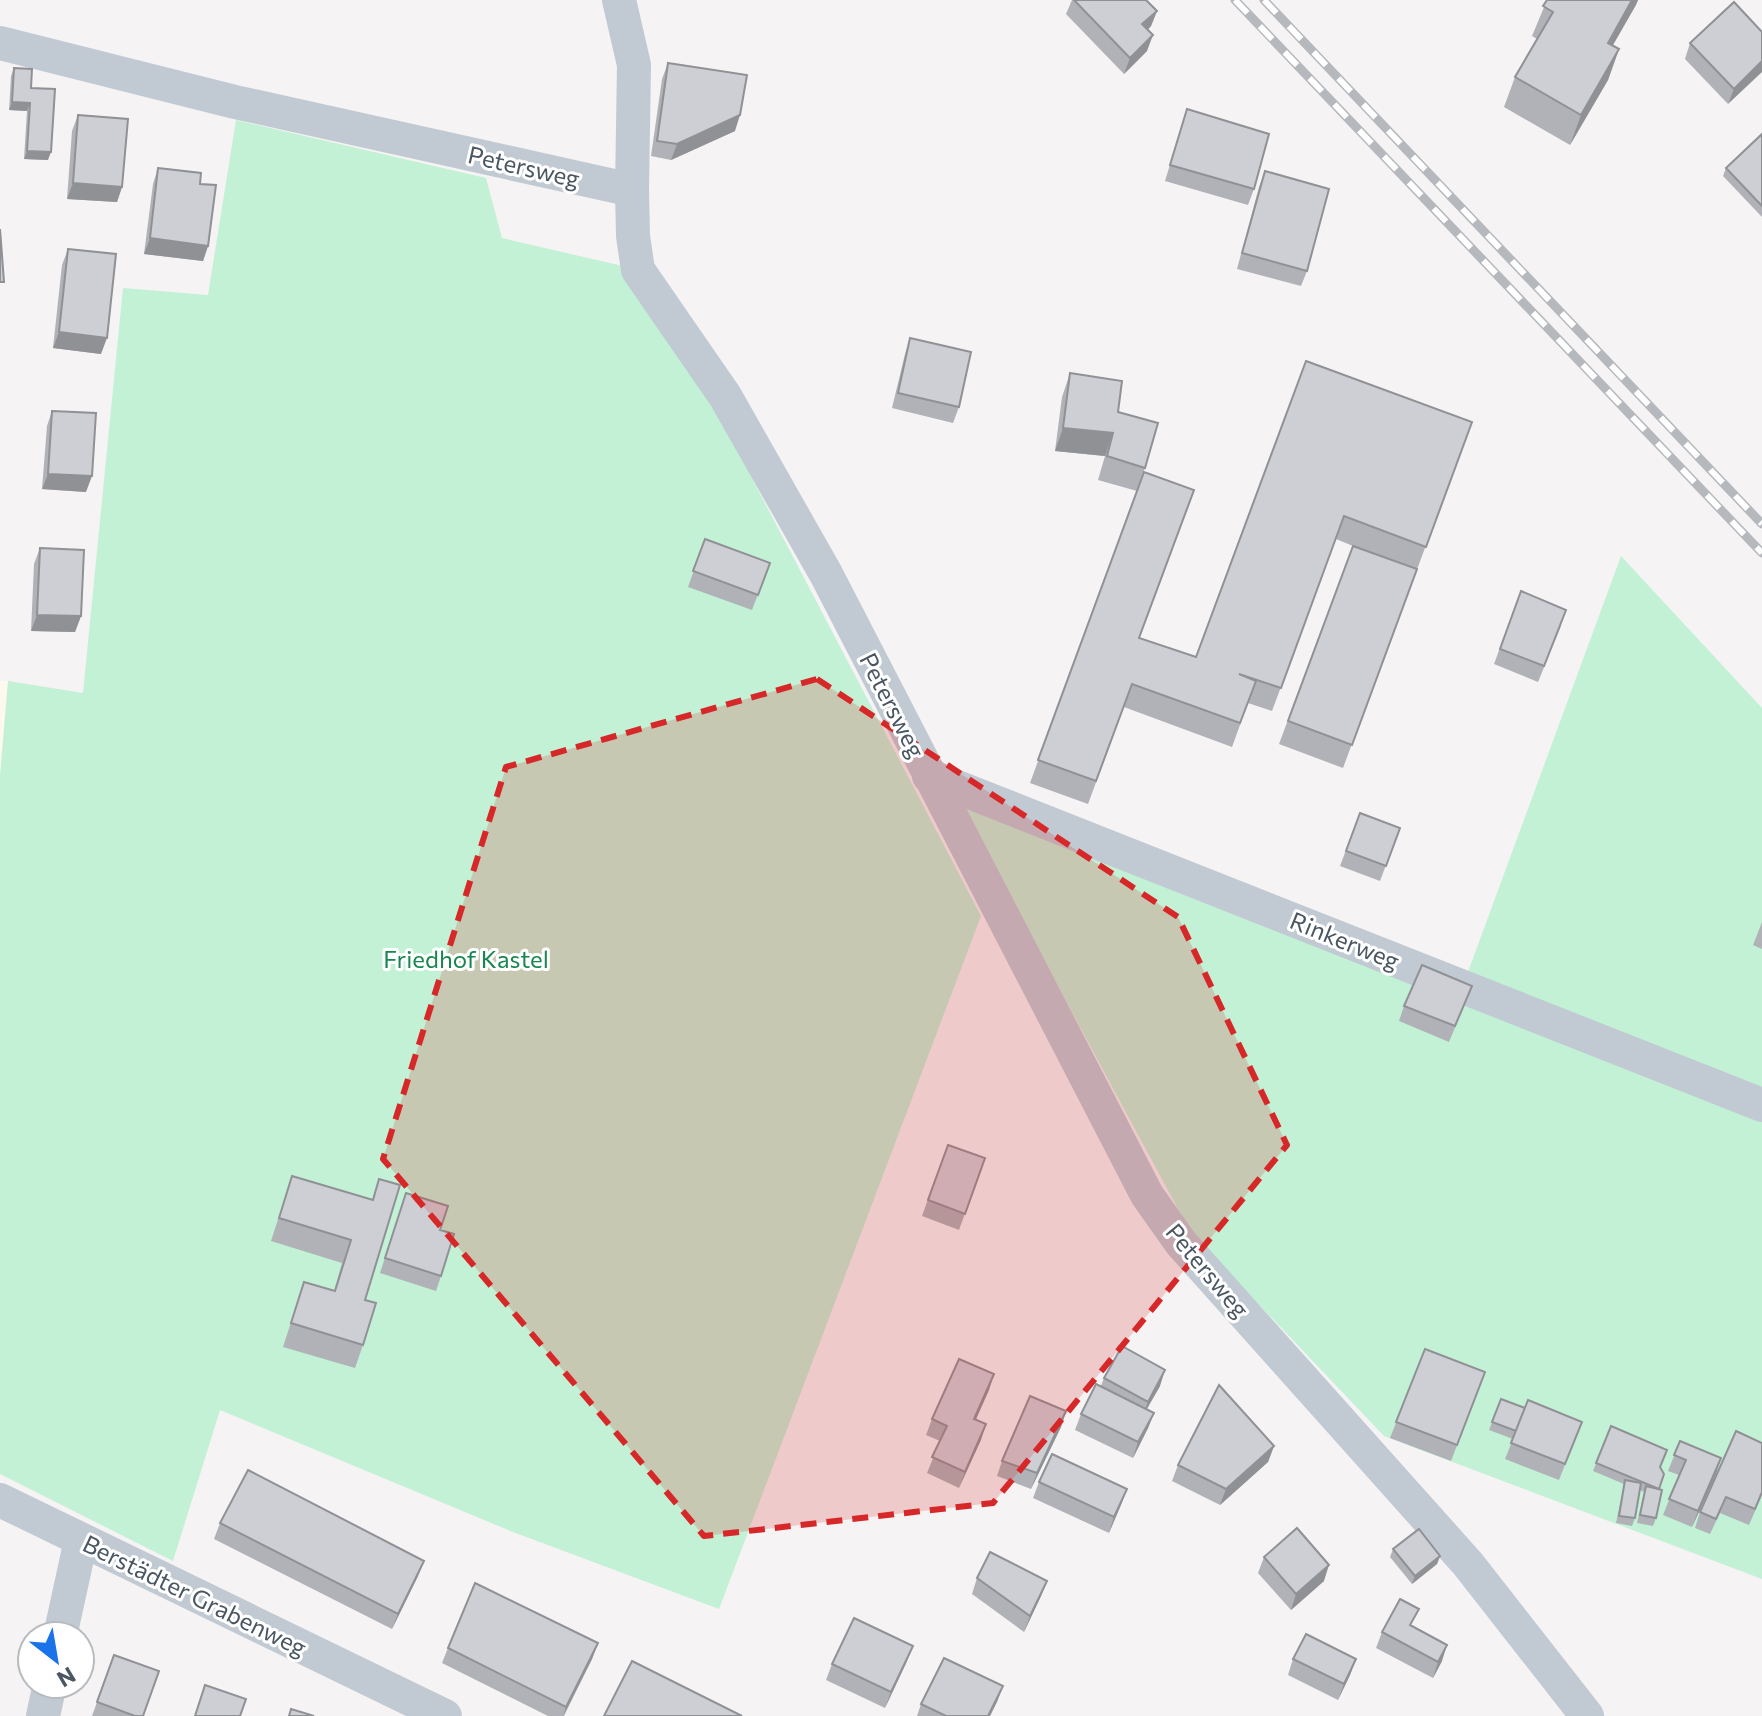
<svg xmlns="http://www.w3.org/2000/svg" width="1762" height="1716" viewBox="0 0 1762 1716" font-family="Commissioner,sans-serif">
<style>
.commercial{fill:#fdf9ef}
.green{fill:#c3f1d5}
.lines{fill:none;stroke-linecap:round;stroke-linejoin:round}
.minor{stroke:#c1cad2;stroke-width:34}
.rail-casing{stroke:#b5b8bd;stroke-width:9}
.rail{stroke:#fff;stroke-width:6;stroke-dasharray:18;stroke-linecap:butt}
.wall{fill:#b0b2b7}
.shaded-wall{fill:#909195}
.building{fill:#cdcfd5;stroke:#909195;stroke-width:2}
.marked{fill:#d62828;fill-opacity:0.2;stroke:#d62828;stroke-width:6;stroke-dasharray:16 10;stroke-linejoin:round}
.labels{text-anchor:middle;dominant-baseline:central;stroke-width:6;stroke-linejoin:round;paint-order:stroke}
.street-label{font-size:24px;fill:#4a5661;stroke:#fff}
.park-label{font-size:24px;fill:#17864f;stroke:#fff}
</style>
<rect width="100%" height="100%" fill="#f5f3f3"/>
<polygon class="commercial" points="0,681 8,681 0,776"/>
<g class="green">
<polygon points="236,120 486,178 502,238 627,267 712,402 981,916 719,1609 513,1532 220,1410 173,1561 0,1474 0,776 8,681 83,693 123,288 208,295"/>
<polygon points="1621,556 1762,708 1762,1579 1384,1436 1191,1233 957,799 1465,980"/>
</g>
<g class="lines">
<g class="minor">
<polyline points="619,0 634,65 632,190 633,236 638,270 725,396 826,574 1147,1195 1181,1243 1468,1564 1587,1716"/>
<polyline points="0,43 235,102 632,190"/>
<polyline points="929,776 1762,1105"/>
<polyline points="0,1500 445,1716"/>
<polyline points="60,1636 81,1540"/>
<polyline points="43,1716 50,1684"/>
</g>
<g class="rail-casing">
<g id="rail">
<polyline points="1235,0 1762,553"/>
<polyline points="1264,0 1762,524"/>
</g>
</g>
<use href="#rail" class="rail"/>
</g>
<g class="wall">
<polygon points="1072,0 1146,0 1157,11 1151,26 1148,30 1147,51 1124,74 1066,14"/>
<polygon points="1547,0 1638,0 1612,46 1619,49 1608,80 1570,145 1504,107 1515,77 1537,39 1532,36"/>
<polygon points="1762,32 1728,104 1685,59 1690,43"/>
<polygon points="668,63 735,131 671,160 651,156 662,79"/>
<polygon points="14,68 31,88 48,160 24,159 27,111 9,110 11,76"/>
<polygon points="1187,109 1254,189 1248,205 1165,181"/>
<polygon points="78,115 122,187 117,202 67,199 72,131"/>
<polygon points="1762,134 1762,217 1723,176 1726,168"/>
<polygon points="158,168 200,184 208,246 203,261 144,254 153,184"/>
<polygon points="1265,171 1307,271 1301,286 1237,269 1259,187"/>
<polygon points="68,249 101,354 53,348 62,265"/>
<polygon points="910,338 959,407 953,423 892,408 905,354"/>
<polygon points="1306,361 1472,422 1343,768 1279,744 1353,546 1336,539 1272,711 1248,703 1232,747 1124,707 1088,804 1030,783 1144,472 1139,638 1196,657"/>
<polygon points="1070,373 1118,412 1145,468 1137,491 1098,480 1105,456 1055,451 1062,397"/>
<polygon points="52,411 86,492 42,489 47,426"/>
<polygon points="705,539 770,563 752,610 688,587"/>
<polygon points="40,548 81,616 75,632 31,631 34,564"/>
<polygon points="1521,591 1561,626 1538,682 1494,664"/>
<polygon points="1360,813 1400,828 1380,881 1340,866"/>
<polygon points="1762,922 1762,949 1753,945"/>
<polygon points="1466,1001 1449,1042 1399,1021 1404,1006"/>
<polygon points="985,1158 959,1230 922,1216 942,1160"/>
<polygon points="292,1176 372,1200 379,1179 365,1300 363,1345 355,1368 283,1347 304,1282 334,1291 342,1263 271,1241"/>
<polygon points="406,1193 440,1230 441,1276 436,1291 380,1273"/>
<polygon points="1425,1349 1485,1372 1451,1461 1390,1438"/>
<polygon points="994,1374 976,1419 986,1424 959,1488 927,1473 940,1441 926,1435 932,1419"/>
<polygon points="1104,1378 1160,1386 1147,1409 1154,1413 1148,1428 1133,1458 1075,1430 1081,1414 1101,1386"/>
<polygon points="1501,1399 1525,1408 1582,1422 1559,1480 1505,1459 1513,1439 1489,1430"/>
<polygon points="1066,1411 1061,1427 1031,1489 997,1476 1002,1461"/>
<polygon points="1611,1426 1660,1467 1656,1518 1653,1526 1637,1523 1644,1492 1640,1490 1635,1518 1632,1526 1616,1523 1624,1484 1593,1471"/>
<polygon points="1680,1441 1716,1474 1692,1527 1663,1515 1679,1475 1668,1471"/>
<polygon points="1762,1443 1762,1495 1749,1525 1720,1513 1710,1534 1695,1528 1700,1512"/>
<polygon points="1274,1446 1268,1462 1220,1505 1172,1481 1178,1465"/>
<polygon points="1039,1482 1127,1489 1109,1533 1033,1498"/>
<polygon points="220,1523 424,1561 418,1576 392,1629 214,1539"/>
<polygon points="1393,1549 1440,1556 1437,1564 1412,1584 1390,1557"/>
<polygon points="1264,1557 1324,1581 1291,1610 1258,1573"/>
<polygon points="977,1578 1047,1581 1041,1596 1024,1632 972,1594"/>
<polygon points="1412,1627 1442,1661 1433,1678 1376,1648 1382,1632"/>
<polygon points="598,1643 592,1659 564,1716 548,1716 442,1663 448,1648"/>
<polygon points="114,1655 143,1716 92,1716"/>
<polygon points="1293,1659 1356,1659 1350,1675 1338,1700 1288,1675"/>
<polygon points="907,1661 885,1708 826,1680 832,1664"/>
<polygon points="1003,1686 990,1716 917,1716 921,1704"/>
</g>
<g class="shaded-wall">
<polygon points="1632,0 1638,0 1636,5 1597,73 1608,43"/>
<polygon points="1157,11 1151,26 1137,40 1142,24"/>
<polygon points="1153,35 1147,51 1124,74 1130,58"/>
<polygon points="1619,49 1608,80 1570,145 1581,115"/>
<polygon points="1762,61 1762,72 1728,104 1734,89"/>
<polygon points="12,102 30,103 27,111 9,110"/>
<polygon points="740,115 735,131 671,160 677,144"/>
<polygon points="27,151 51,152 48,160 24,159"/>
<polygon points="73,183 122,187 117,202 67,199"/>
<polygon points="150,238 208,246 203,261 144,254"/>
<polygon points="59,332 107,338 101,354 53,348"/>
<polygon points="1063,428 1113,433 1105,456 1055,451"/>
<polygon points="48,474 92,476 86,492 42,489"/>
<polygon points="37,615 81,616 75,632 31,631"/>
<polygon points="1165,1370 1160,1386 1142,1417 1148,1402"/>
<polygon points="994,1374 989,1390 969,1435 974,1419"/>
<polygon points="1066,1411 1061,1427 1031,1489 1037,1473"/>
<polygon points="1154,1413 1148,1428 1133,1458 1138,1442"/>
<polygon points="986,1424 981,1440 959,1488 965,1472"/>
<polygon points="1274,1446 1268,1462 1220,1505 1226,1489"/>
<polygon points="1721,1458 1716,1474 1692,1527 1698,1511"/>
<polygon points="1127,1489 1121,1505 1109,1533 1114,1517"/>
<polygon points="1440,1556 1437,1564 1412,1584 1415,1576"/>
<polygon points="424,1561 418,1576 392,1629 398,1614"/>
<polygon points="1329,1565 1324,1581 1291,1610 1296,1594"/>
<polygon points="1047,1581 1041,1596 1024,1632 1030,1616"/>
<polygon points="598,1643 592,1659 563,1716 566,1707"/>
<polygon points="1447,1645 1442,1661 1433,1678 1438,1662"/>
<polygon points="913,1646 907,1661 885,1708 891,1692"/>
<polygon points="1356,1659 1350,1675 1338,1700 1344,1684"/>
<polygon points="1003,1686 997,1702 990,1716 988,1716"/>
</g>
<g class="building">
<polygon points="1074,0 1146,0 1157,11 1142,24 1153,35 1130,58"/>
<polygon points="1547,0 1632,0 1608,43 1619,49 1581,115 1515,77 1553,12 1543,6"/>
<polygon points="1734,2 1762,32 1762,61 1734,89 1690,43"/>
<polygon points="668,63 747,75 740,115 677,144 657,141"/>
<polygon points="14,68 32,69 31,88 55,89 51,152 27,151 30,103 12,102"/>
<polygon points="1187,109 1269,134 1254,189 1170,165"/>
<polygon points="78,115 128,119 122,187 73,183"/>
<polygon points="1762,134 1762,206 1726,168"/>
<polygon points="158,168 201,173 200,184 216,185 208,246 150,238"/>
<polygon points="1265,171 1329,189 1307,271 1242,253"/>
<polygon points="0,229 4,282 0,282"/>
<polygon points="68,249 116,254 107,338 59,332"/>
<polygon points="910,338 971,352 959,407 898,393"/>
<polygon points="1306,361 1472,422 1426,547 1344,516 1281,688 1239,674 1256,681 1240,723 1132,684 1096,781 1038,760 1144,472 1194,490 1139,638 1196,657"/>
<polygon points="1070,373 1122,381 1118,412 1158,423 1145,468 1107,456 1113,433 1063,428"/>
<polygon points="52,411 96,413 92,476 48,474"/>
<polygon points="705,539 770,563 758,595 693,571"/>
<polygon points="1353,546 1417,569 1352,745 1288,721"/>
<polygon points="40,548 84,550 81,616 37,615"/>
<polygon points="1521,591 1566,610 1544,666 1500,649"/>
<polygon points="1360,813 1400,828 1386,866 1346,851"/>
<polygon points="1422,965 1472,986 1455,1026 1404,1006"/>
<polygon points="948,1145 985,1158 965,1214 928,1200"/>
<polygon points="292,1176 373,1200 379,1179 400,1185 365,1300 376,1303 363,1345 291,1323 304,1282 335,1291 351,1240 279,1218"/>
<polygon points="406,1193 448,1206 440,1230 454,1234 441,1276 385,1258"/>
<polygon points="1122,1346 1165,1370 1148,1402 1104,1378"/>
<polygon points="1425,1349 1485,1372 1457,1445 1396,1422"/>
<polygon points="959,1359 994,1374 974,1419 986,1424 965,1472 932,1457 947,1426 932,1419"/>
<polygon points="1096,1384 1154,1413 1138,1442 1081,1414"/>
<polygon points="1219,1385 1274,1446 1226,1489 1178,1465"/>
<polygon points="1030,1396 1066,1411 1037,1473 1002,1461"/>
<polygon points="1501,1399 1525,1408 1516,1431 1492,1422"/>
<polygon points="1528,1400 1582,1422 1565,1464 1511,1443"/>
<polygon points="1611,1426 1667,1450 1660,1467 1664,1474 1659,1489 1596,1463"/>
<polygon points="1736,1431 1762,1443 1762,1492 1755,1509 1726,1497 1716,1519 1700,1512"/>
<polygon points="1680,1441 1721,1458 1698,1511 1669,1499 1686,1460 1674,1455"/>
<polygon points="1052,1454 1127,1489 1114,1517 1039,1482"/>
<polygon points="248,1470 424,1561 398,1614 220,1523"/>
<polygon points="1625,1480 1641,1483 1635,1518 1619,1516"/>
<polygon points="1646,1486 1662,1490 1656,1518 1640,1515"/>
<polygon points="1297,1528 1329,1565 1296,1594 1264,1557"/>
<polygon points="1419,1529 1440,1556 1415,1576 1393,1549"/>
<polygon points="990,1552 1047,1581 1030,1616 977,1578"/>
<polygon points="475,1583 598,1643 566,1707 448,1648"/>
<polygon points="1400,1599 1419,1609 1410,1625 1447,1645 1438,1662 1382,1632"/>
<polygon points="854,1618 913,1646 891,1692 832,1664"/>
<polygon points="1306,1634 1356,1659 1344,1684 1293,1659"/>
<polygon points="114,1655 159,1671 143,1716 135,1716 97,1702"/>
<polygon points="944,1658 1003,1686 988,1716 946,1716 921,1704"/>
<polygon points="632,1661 742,1716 604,1716"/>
<polygon points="205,1685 246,1699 240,1716 195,1716"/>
<polygon points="291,1709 314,1716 289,1716"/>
</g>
<path class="marked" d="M 817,679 L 1178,917 L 1287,1145 L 993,1503 L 704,1536 L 383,1159 L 506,767 Z"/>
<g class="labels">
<g class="street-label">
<text transform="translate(524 166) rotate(13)">Petersweg</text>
<text transform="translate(893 705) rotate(63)">Petersweg</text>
<text transform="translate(1345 940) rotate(22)">Rinkerweg</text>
<text transform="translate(1208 1270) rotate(50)">Petersweg</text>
<text transform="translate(195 1595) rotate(26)">Berstädter Grabenweg</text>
</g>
<g class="park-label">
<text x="466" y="958">Friedhof Kastel</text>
</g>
</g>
<g transform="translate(56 1660) rotate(149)"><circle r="38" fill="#ffffff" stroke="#b7bbc0" stroke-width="2"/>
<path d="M0-6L14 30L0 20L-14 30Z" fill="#1a73e8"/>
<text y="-12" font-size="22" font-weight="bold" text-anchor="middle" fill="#4a5661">N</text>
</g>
</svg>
